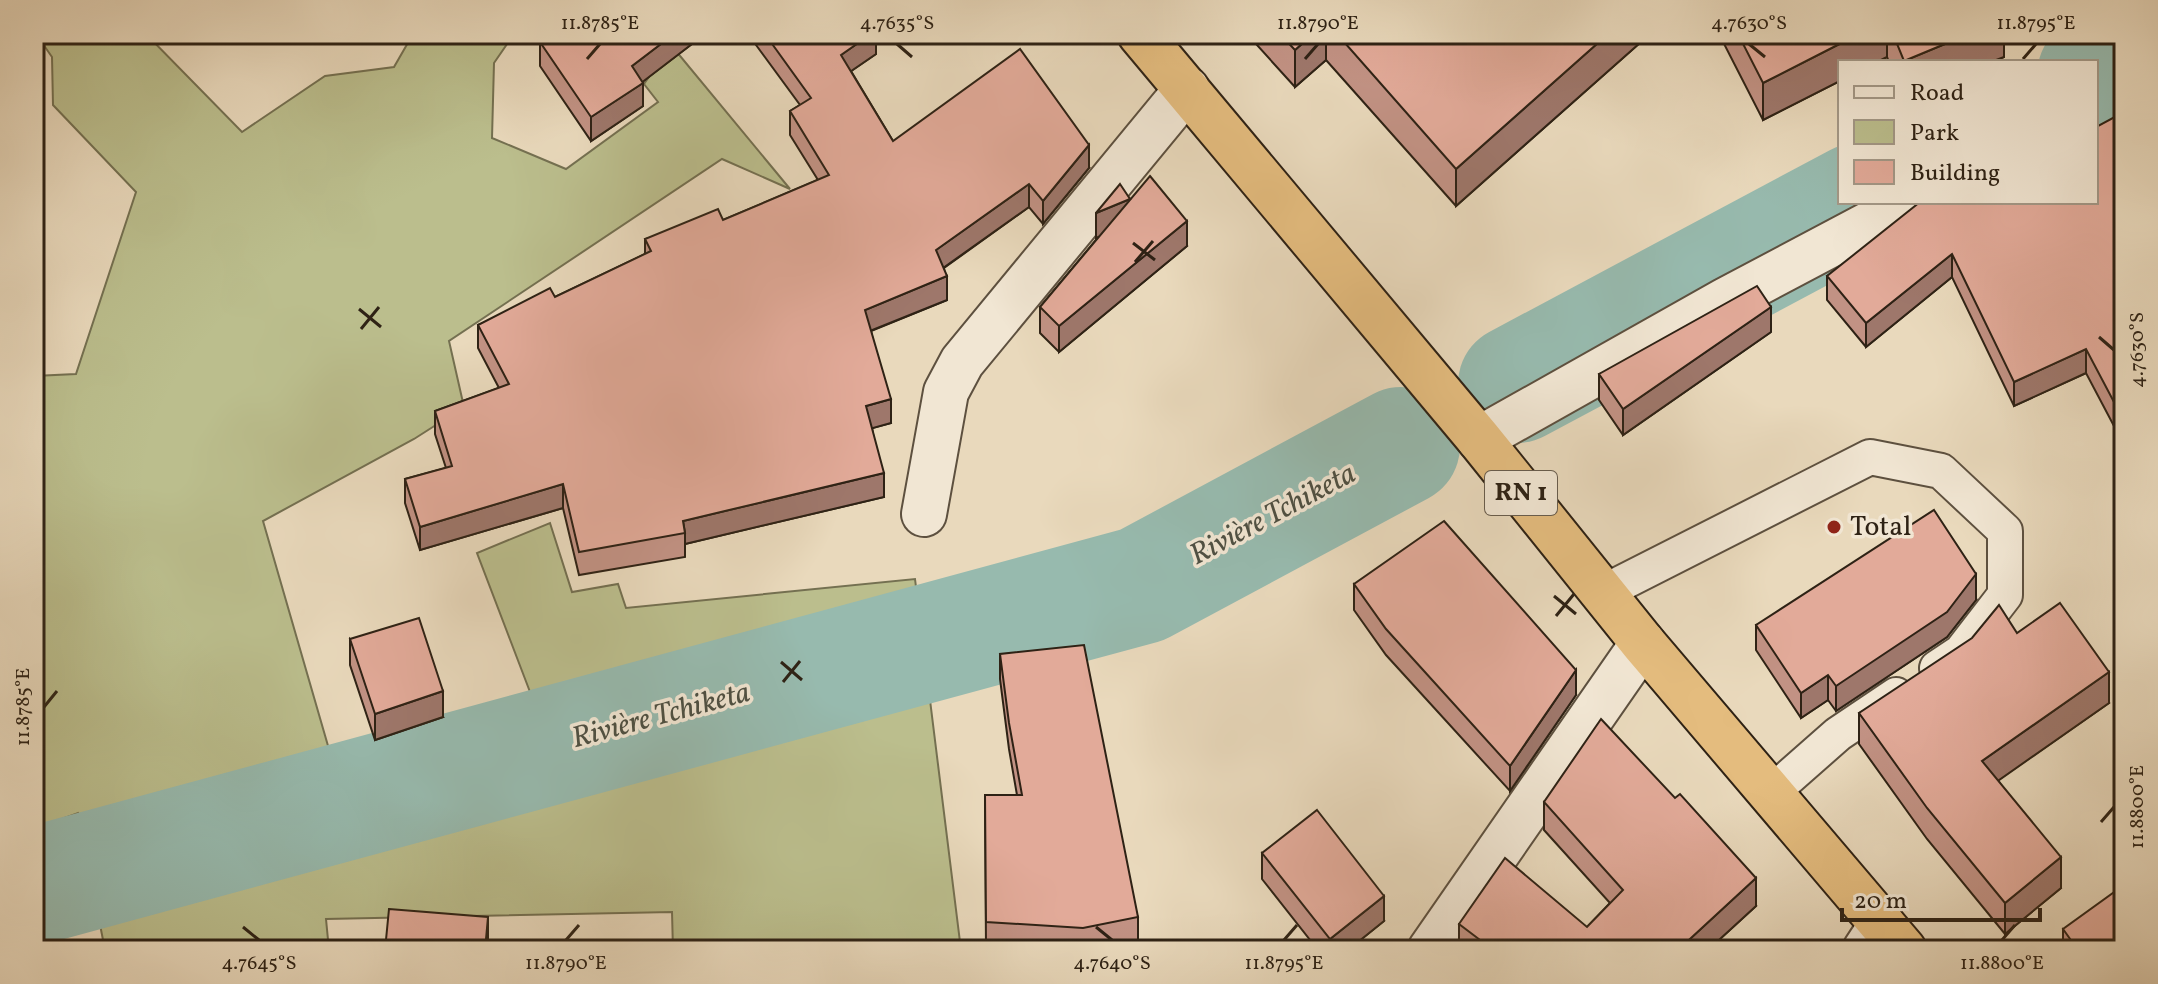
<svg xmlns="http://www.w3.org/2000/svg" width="2158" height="984" viewBox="0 0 2158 984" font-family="Vollkorn,serif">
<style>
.green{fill:#bbbe8d;stroke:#747051;stroke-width:2}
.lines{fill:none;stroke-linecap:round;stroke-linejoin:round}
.river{stroke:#97baae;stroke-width:118}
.service-casing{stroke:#5d503f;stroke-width:38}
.minor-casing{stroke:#5d503f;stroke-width:48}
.trunk-casing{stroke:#2e2215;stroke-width:48}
.service{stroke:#f1e6d3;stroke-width:34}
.minor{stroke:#f1e6d3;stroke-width:44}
.trunk{stroke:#e4bc7e;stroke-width:44}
.wall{fill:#c29284;stroke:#2e2215;stroke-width:2}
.shaded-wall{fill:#9e776b;stroke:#2e2215;stroke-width:2}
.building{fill:#e2aa99;stroke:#2e2215;stroke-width:2}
.ticks{fill:none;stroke:#2e2215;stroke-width:3}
.poi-dot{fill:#8f2418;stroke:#f1e6d3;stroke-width:3}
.labels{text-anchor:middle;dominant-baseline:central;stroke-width:7;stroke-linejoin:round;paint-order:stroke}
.shield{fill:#f1e6d3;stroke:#685d4e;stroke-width:2}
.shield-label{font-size:26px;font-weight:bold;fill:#2e2215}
.poi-label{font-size:28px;fill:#2e2215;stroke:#f1e6d3;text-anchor:start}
.water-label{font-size:30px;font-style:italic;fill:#4e5043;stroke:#f1e6d3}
.neatline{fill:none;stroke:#2e2215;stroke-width:3}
.ticks-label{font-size:20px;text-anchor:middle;fill:#2e2215}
</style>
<rect width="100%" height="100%" fill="#e9d9bc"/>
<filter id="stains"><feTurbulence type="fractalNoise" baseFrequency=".0025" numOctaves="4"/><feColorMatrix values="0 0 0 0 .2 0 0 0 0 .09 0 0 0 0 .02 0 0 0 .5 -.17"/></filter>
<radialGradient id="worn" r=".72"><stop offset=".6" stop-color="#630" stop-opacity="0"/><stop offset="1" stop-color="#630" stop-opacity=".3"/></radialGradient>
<polygon class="green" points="36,34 146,34 242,132 325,76 394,67 413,34 514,34 494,63 492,138 566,169 658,102 644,84 671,45 790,189 722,159 449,341 464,407 414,439 263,521 335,770 535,705 477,553 550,523 572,592 618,584 626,608 915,579 961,950 673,950 672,912 326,919 329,950 105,950 78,813 34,829 34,376 76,374 136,192 53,105 52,57"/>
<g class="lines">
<g class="river">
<polyline points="2096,75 2124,60"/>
<polyline points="1517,384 1858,202"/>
<polyline points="34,886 1142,585 1401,446"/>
</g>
<g class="service-casing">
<g id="service">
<polyline points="1602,593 1870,457 1941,471 2005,531 2005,595 1961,652 1937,668"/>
<polyline points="1771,793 1838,734 1896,695"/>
</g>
</g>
<g class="minor-casing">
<g id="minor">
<polyline points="1479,439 1726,300 1911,202"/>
<polyline points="924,514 946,392 962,362 1187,89"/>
<polyline points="1430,950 1643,643"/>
<polyline points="1865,950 1882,924"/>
</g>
</g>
<g class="trunk-casing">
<polyline id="trunk" points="1140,34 1479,439 1643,643 1904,950"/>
</g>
<use href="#service" class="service"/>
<use href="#minor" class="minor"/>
<use href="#trunk" class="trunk"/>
</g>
<g class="wall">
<polygon points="553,34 705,34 642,82 643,106 591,141 540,66 540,42"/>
<polygon points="748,34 885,34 876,42 876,54 851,71 893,141 1089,168 1043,224 1029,207 944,268 947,300 871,331 891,423 872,428 884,497 685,544 685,557 579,575 563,508 420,550 405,503 405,479 446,468 435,434 435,411 499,388 478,348 478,325 555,297 645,254 645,239 723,220 818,180 790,135 790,111 800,105"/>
<polygon points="1247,34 1650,34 1456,206 1326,60 1295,87"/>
<polygon points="1719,34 2004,34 2004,57 1991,62 1889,62 1887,57 1763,120"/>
<polygon points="2124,112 2124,445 2086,373 2014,406 1952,277 1866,347 1827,300 1827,276 2096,202"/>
<polygon points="1130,199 1187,246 1059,352 1040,333 1040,307"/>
<polygon points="1771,332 1623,435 1599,400 1599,374"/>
<polygon points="1354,584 1576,695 1510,791 1386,655 1354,610"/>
<polygon points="1976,600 1947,637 1836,711 1828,700 1801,718 1756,650 1756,625"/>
<polygon points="2017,633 2109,703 1998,780 2061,888 2005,934 1927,839 1859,744 1859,713"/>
<polygon points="350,639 443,717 375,740 350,665"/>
<polygon points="1000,654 1138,917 1138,942 1100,950 1031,950 986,947 985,795 1017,795 1009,749 1000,679"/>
<polygon points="1544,802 1756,906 1708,950 1459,950 1459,924 1587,927 1610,903 1544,830"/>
<polygon points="1262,853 1384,921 1348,950 1318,950 1262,879"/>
<polygon points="2063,929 2124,950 2063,950"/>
</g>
<g class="shaded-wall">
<polygon points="674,34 705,34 632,90 632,66"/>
<polygon points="871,34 885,34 876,42 876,54 841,78 841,55"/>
<polygon points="1313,34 1326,34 1326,60 1295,87 1295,50"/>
<polygon points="1608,34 1650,34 1456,206 1456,169"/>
<polygon points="1859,34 1887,34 1887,57 1877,62 1840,62 1840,81 1763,120 1763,83"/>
<polygon points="1969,34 2004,34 2004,57 1991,62 1904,62 1904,61"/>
<polygon points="643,83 643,106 591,141 591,117"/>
<polygon points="1089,145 1089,168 1043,224 1043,201"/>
<polygon points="1029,184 1029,207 936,273 936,250"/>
<polygon points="1130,199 1130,224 1096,238 1096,213"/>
<polygon points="1187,221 1187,246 1059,352 1059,326"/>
<polygon points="1952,254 1952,277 1866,347 1866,323"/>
<polygon points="947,276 947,300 865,333 865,310"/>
<polygon points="1771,307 1771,332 1623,435 1623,409"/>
<polygon points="2086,349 2086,373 2014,406 2014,382"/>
<polygon points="891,399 891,423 866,430 866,406"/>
<polygon points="884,473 884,497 685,544 685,533 683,521"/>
<polygon points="563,484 563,508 420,550 420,527"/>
<polygon points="1976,574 1976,600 1947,637 1836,711 1836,686"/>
<polygon points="1576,670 1576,695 1510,791 1510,766"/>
<polygon points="2109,672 2109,703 1982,792 1982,761"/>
<polygon points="1828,675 1828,700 1801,718 1801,693"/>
<polygon points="443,691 443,717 375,740 375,714"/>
<polygon points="2061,857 2061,888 2005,934 2005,903"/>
<polygon points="1756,878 1756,906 1708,950 1678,950"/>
<polygon points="1384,896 1384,921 1348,950 1330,950 1330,939"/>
<polygon points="488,917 488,939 487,950 485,950"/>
</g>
<g class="building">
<polygon points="553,34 674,34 632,66 643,83 591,117 540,42"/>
<polygon points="765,34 871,34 841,55 893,141 1020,49 1089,145 1043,201 1029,184 936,250 947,276 865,310 891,399 866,406 884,473 683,521 685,533 579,552 563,484 420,527 405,479 452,466 435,411 509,384 478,325 550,288 555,297 651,251 645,239 718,209 723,220 829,175 790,111 811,98"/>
<polygon points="1280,34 1313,34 1295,50"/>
<polygon points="1337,34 1608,34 1456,169"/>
<polygon points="1738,34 1859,34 1763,83"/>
<polygon points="1893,34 1969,34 1904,61"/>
<polygon points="2124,112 2124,421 2086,349 2014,382 1952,254 1866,323 1827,276 1920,202 2096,202 2096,127"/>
<polygon points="1150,176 1187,221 1059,326 1040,307"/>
<polygon points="1120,184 1130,199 1096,213"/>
<polygon points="1757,286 1771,307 1623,409 1599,374"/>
<polygon points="1934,510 1976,574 1947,612 1836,686 1828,675 1801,693 1756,625"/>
<polygon points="1444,521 1576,670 1510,766 1386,629 1354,584"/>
<polygon points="2060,603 2109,672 1982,761 2061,857 2005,903 1927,808 1859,713 1972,638 1999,605 2017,633"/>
<polygon points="419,618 443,691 375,714 350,639"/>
<polygon points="1084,645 1138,917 1083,928 986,922 985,795 1022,795 1009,723 1000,654"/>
<polygon points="1601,719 1675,798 1680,794 1756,878 1678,950 1491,950 1492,949 1459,924 1505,858 1587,927 1623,890 1544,802"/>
<polygon points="1317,810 1384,896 1330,939 1262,853"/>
<polygon points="2124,885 2124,950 2078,950 2063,929"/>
<polygon points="389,909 488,917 485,950 385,950"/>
</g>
<path class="ticks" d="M 897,44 L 912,57M 1749,44 L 1765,57M 587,59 L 600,44M 1305,59 L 1318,44M 2023,59 L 2036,44M 1133,243 L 1155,260M 1135,262 L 1153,241M 359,309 L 381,327M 361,329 L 379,307M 2099,337 L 2114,350M 1554,596 L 1576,614M 1556,616 L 1574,594M 781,662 L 802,680M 783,682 L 800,661M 44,707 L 57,691M 2101,822 L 2114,807M 243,927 L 259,940M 1096,927 L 1112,940M 566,940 L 579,925M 1284,940 L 1297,925M 2002,940 L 2015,925"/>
<circle class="poi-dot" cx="1834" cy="527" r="8"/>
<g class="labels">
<rect class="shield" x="1485" y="471" width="72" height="44" rx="6"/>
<g class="shield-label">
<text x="1521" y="493">RN 1</text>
</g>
<g class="poi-label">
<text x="1850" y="527">Total</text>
</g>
<g class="water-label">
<text transform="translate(1273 515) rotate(-28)">Rivière Tchiketa</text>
<text transform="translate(661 716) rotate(-15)">Rivière Tchiketa</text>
</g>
</g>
<rect width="2158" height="984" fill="none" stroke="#e9d9bc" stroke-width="88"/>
<rect x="1838" y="60" width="260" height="144" fill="#f1e6d3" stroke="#a39887" stroke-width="2"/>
<rect x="1854" y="86" width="40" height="12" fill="#f1e6d3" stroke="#a39887" stroke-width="2"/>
<text x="1910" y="100" font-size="24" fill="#2e2215">Road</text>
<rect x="1854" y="120" width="40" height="24" fill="#bbbe8d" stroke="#a39887" stroke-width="2"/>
<text x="1910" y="140" font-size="24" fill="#2e2215">Park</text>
<rect x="1854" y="160" width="40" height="24" fill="#e2aa99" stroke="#a39887" stroke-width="2"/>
<text x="1910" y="180" font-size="24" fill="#2e2215">Building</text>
<path d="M1842 908v12h198v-12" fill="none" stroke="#2e2215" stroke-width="4"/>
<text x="1854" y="908" font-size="24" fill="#2e2215" stroke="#f1e6d3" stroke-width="6" paint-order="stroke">20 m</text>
<rect x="44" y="44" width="2070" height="896" class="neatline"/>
<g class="ticks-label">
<text x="600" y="29">11.8785°E</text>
<text x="897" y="29">4.7635°S</text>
<text x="1318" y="29">11.8790°E</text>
<text x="1749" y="29">4.7630°S</text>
<text x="2036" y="29">11.8795°E</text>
<text transform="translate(2136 350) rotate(-90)" y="7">4.7630°S</text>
<text transform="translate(22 707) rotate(-90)" y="7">11.8785°E</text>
<text transform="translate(2136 807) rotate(-90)" y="7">11.8800°E</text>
<text x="259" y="969">4.7645°S</text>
<text x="566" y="969">11.8790°E</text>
<text x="1112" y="969">4.7640°S</text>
<text x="1284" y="969">11.8795°E</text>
<text x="2002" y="969">11.8800°E</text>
</g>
<rect width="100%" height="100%" filter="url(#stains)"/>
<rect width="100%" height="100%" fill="url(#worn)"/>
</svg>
